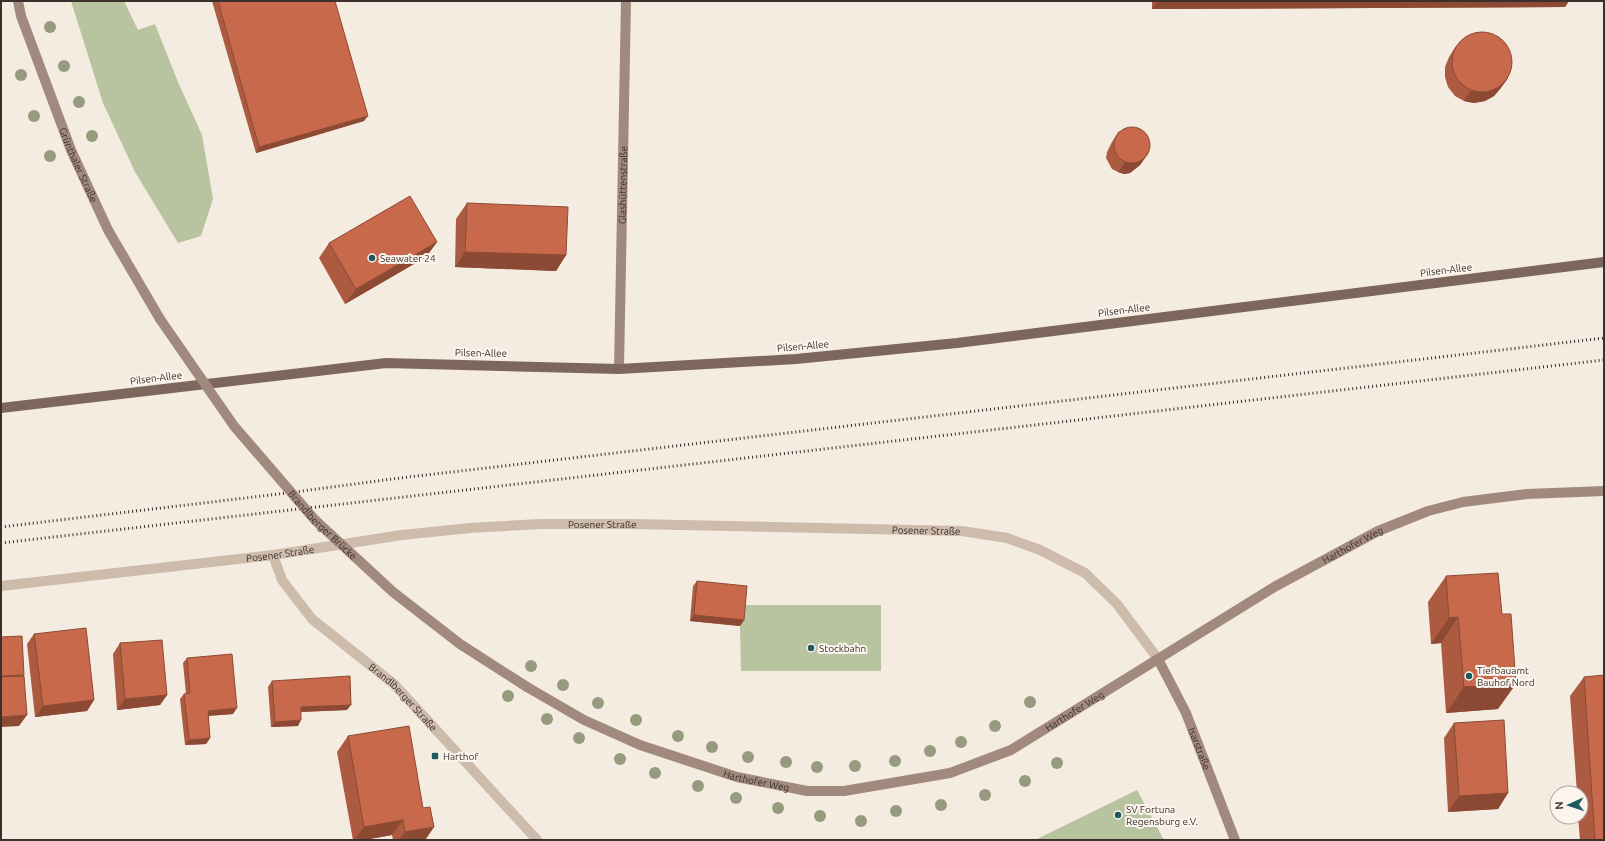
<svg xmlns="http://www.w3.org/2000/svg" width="1605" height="841" viewBox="0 0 1605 841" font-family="Ubuntu,sans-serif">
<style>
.green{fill:#b8c4a0}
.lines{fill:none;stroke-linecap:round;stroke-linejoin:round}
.street{stroke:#cdbbac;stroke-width:10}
.secondary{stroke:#a18a7d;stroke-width:10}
.primary{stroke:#7d675c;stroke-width:10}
.rail{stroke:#3b302b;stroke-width:3;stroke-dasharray:1 3;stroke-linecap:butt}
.secondary-bridge{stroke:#a18a7d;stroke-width:10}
.tree{fill:#969b7f}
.wall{fill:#ac5a40}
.shaded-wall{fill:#8c4a34}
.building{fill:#c8694b;stroke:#8c4a34}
.poi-dot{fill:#1f5a5e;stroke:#fbf5ee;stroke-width:1.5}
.labels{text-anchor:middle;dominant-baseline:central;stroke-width:4;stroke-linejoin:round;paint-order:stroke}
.street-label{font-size:10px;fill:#3b302b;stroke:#fbf5ee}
.poi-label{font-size:10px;fill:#3b302b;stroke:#fbf5ee;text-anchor:start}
</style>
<rect width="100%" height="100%" fill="#f4ebe1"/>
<g class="green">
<polygon points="71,1 124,1 138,30 155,24 178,82 202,135 213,199 201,236 178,243 135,172 103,103"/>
<polygon points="741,605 881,605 881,671 741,671 740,626"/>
<polygon points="1137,790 1164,840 1035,840"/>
</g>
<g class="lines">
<g class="street">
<path id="s1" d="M 273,555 L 282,580 L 312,619 L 394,684 L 537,840"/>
<path id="s2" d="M 1,586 L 273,555 L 402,535 L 470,528 L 540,524 L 633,524 L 962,531 L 1007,538 L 1040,550 L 1085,573 L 1117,604 L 1158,659"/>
</g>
<g class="secondary">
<path id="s3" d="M 18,1 L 21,16 L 71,150 L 108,230 L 160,319"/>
<path id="s4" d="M 619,369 L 626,1"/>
<path id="s5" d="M 1158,659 L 1186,713 L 1235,840"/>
<path id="s6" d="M 527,687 L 584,720 L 640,745 L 737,777 L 807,791 L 844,791 L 950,773 L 1011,750 L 1276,586 L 1378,531 L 1428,511 L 1463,502 L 1527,494 L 1604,491"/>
</g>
<polyline class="primary" points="1,408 386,363 619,369 796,359 957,343 1604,262"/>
<g class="rail">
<polyline points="1,527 279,494 400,478 1604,338"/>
<polyline points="1,543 1604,360"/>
</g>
<path class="secondary-bridge" id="s7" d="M 160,319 L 234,426 L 315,520 L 393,592 L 460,644 L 527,687"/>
</g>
<g class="tree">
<circle cx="50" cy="27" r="6"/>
<circle cx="64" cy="66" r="6"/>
<circle cx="21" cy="75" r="6"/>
<circle cx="79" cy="102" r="6"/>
<circle cx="34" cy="116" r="6"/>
<circle cx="92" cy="136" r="6"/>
<circle cx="50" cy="156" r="6"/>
<circle cx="531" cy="666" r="6"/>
<circle cx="563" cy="685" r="6"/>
<circle cx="508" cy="696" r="6"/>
<circle cx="1030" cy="702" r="6"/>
<circle cx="598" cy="703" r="6"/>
<circle cx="547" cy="719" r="6"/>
<circle cx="636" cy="720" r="6"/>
<circle cx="995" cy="726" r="6"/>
<circle cx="678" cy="736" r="6"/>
<circle cx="579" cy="738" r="6"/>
<circle cx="961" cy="742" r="6"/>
<circle cx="712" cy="747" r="6"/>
<circle cx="930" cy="751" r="6"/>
<circle cx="748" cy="757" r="6"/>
<circle cx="620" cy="759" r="6"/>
<circle cx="895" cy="761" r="6"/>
<circle cx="786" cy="762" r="6"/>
<circle cx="1057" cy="763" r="6"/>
<circle cx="855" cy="766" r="6"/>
<circle cx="817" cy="767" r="6"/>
<circle cx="655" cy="773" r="6"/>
<circle cx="1025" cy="781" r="6"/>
<circle cx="698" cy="786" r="6"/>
<circle cx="985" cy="795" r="6"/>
<circle cx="736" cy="798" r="6"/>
<circle cx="941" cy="805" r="6"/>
<circle cx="778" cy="808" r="6"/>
<circle cx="896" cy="811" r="6"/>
<circle cx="820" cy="816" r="6"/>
<circle cx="861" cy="821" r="6"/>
</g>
<g class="wall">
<polygon points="212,1 335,1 364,121 256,153"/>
<polygon points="1152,1 1569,1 1565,7 1152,9"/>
<polygon points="1456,46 1508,78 1500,89 1494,96 1485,101 1474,103 1464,101 1455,96 1448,87 1445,77 1445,67 1449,57"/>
<polygon points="1119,131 1147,155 1140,165 1130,173 1124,174 1118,172 1112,169 1106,158 1107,152 1112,142"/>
<polygon points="467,203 566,255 556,271 455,267 456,219"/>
<polygon points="437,242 426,257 345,304 319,258 329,243"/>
<polygon points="1446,576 1498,709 1446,713 1441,643 1431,644 1428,602"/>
<polygon points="697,581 744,620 740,626 690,621 693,586"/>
<polygon points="34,634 94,700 87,711 35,717 27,644"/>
<polygon points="120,643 167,695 160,705 117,710 113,654"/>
<polygon points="187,658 233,714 208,716 210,738 206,744 185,745 180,699 184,694 186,694 183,663"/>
<polygon points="1584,677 1604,840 1580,840 1578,817 1581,817 1581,793 1577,793 1570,696"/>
<polygon points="272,681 347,710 301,712 298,726 271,727 268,687"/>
<polygon points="1454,723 1508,793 1498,809 1448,812 1444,738"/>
<polygon points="348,736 423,808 434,827 425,840 393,840 392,835 364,840 353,840 337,752"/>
</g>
<g class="shaded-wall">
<polygon points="1157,1 1569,1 1565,7 1152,9"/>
<polygon points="1508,78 1500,89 1494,96 1485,101 1474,103 1464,101 1471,90"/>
<polygon points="368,116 364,121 256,153 259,147"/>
<polygon points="1147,155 1140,165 1130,173 1124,174 1118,172 1125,162"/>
<polygon points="437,242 426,257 345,304 356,289"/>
<polygon points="465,252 566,255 556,271 455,267"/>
<polygon points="694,615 744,620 740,626 690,621"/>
<polygon points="1458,617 1441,643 1431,644 1449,618"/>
<polygon points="24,675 17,685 1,686 1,676"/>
<polygon points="1516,684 1498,709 1446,713 1464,687"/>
<polygon points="167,695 160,705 117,710 125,699"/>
<polygon points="94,700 87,711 35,717 43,706"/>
<polygon points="351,705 347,710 297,712 301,707"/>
<polygon points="237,708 233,714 204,716 208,711"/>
<polygon points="27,715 19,726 1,727 1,717"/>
<polygon points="301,720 298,726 271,727 275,722"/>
<polygon points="210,738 206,744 185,745 189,740"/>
<polygon points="1508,793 1498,809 1448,812 1459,796"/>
<polygon points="403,820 392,835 364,840 354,840 364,827"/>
<polygon points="434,827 425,840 399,840 405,832"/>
</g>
<g class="building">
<polygon points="218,1 335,1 368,116 259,147"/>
<circle cx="1482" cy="62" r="30"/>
<circle cx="1132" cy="145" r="18"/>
<polygon points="410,196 437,242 356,289 329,243"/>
<polygon points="467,203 568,207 566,255 465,252"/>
<polygon points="1498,573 1502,614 1511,614 1516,684 1464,687 1458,617 1449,618 1446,576"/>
<polygon points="697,581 747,586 744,620 694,615"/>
<polygon points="86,628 94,700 43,706 34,634"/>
<polygon points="22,636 24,675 1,676 1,637"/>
<polygon points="162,640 167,695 125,699 120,643"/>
<polygon points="232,654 237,708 208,711 210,738 189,740 184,694 190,693 187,658"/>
<polygon points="1604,675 1604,840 1595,840 1584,677"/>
<polygon points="24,676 27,715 1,717 1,677"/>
<polygon points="350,676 351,705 301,707 301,720 275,722 272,681"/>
<polygon points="1504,720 1508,793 1459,796 1454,723"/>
<polygon points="409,726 423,808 430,807 434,827 405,832 403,820 364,827 348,736"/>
</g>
<g class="poi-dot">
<circle cx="372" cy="258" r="4"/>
<circle cx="811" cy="648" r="4"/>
<circle cx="1469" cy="676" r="4"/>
<rect x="431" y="752" width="8" height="8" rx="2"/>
<circle cx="1118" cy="815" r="4"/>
</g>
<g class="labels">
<g class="street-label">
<text stroke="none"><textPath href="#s3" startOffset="175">Grünthaler Straße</textPath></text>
<text stroke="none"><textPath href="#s4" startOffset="184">Glashüttenstraße</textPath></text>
<text transform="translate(1446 270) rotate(-7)">Pilsen-Allee</text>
<text transform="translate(1124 310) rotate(-7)">Pilsen-Allee</text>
<text transform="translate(803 346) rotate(-5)">Pilsen-Allee</text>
<text transform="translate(481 353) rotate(1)">Pilsen-Allee</text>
<text transform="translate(156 378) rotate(-7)">Pilsen-Allee</text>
<text stroke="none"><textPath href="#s7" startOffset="263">Brandlberger Brücke</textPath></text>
<text stroke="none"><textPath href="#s2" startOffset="605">Posener Straße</textPath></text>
<text stroke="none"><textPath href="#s2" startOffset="929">Posener Straße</textPath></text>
<text stroke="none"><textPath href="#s6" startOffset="909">Harthofer Weg</textPath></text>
<text stroke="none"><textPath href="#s2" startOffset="281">Posener Straße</textPath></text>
<text stroke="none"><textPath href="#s1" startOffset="196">Brandlberger Straße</textPath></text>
<text stroke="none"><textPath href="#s6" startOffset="585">Harthofer Weg</textPath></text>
<text stroke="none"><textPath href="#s5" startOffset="99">Isarstraße</textPath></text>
<text stroke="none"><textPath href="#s6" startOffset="249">Harthofer Weg</textPath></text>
</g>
<g class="poi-label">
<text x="380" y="258">Seawater 24</text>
<text x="819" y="648">Stockbahn</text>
<text x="1477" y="670">Tiefbauamt<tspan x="1477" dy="12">Bauhof Nord</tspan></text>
<text x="443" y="756">Harthof</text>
<text x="1126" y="809">SV Fortuna<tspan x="1126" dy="12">Regensburg e.V.</tspan></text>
</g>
</g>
<rect width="1605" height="841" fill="none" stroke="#3b302b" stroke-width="4"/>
<g transform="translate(1569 805) rotate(267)"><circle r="19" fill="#fbf5ee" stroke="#aea6a0"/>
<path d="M0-3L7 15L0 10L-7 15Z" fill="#1f5a5e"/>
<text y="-6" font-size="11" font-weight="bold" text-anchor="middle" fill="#3b302b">N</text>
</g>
</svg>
